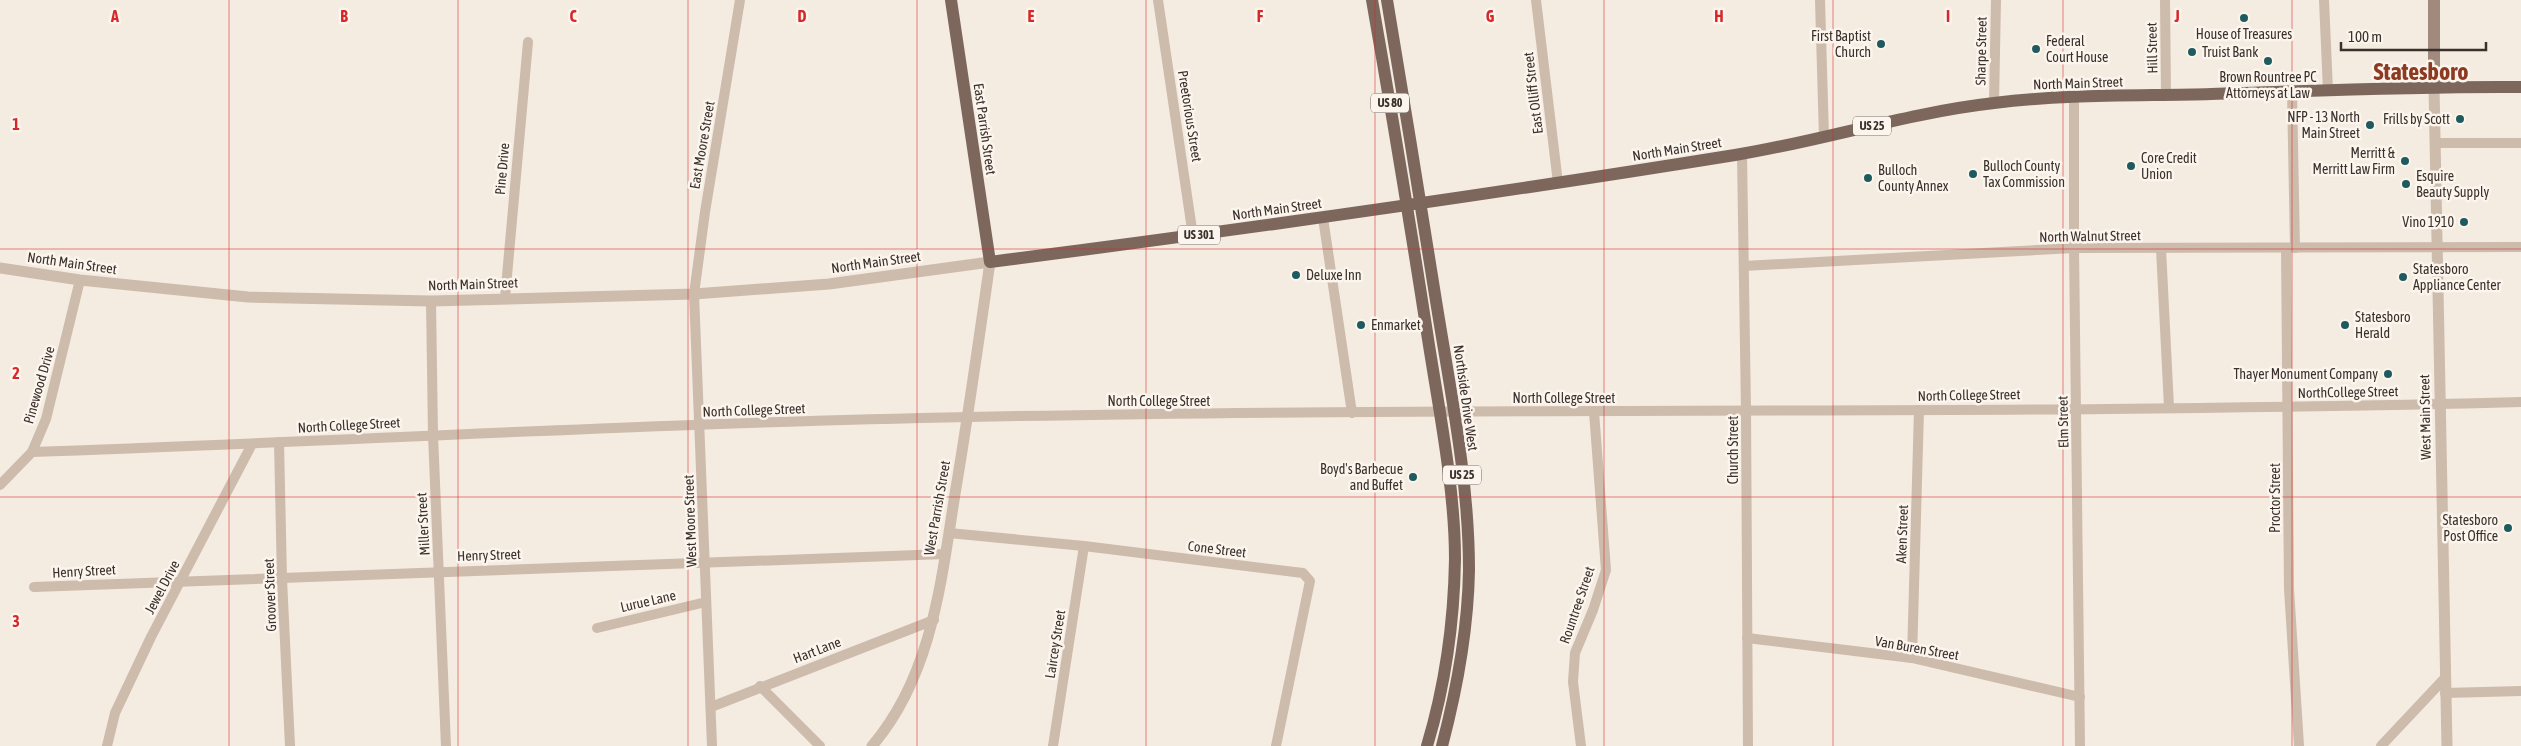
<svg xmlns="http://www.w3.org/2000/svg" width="2521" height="746" viewBox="0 0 2521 746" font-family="'Asap Condensed',sans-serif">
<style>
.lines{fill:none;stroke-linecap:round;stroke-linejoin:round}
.minor{stroke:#cdbbac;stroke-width:10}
.tertiary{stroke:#cdbbac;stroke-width:11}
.secondary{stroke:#a18a7d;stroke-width:12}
.primary{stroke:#7d675c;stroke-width:12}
.grid{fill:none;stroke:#d62828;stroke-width:1;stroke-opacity:0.55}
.poi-dot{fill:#1f5a5e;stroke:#fbf5ee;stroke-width:2}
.labels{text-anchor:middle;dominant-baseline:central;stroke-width:5;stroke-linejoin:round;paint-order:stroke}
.shield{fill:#fbf5ee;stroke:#756b66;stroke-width:1}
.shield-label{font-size:12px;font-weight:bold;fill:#3b302b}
.poi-label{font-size:14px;fill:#3b302b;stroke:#fbf5ee;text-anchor:start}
.street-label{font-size:14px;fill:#3b302b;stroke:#fbf5ee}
.town-label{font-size:24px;font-weight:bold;fill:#8c3b22;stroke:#fbf5ee}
.grid-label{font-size:16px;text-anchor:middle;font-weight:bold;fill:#d62828;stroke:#fbf5ee;stroke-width:5;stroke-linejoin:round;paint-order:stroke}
</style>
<rect width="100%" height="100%" fill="#f4ebe1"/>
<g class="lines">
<g class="minor">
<polyline points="1158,0 1193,236"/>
<polyline points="1536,0 1558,183"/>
<polyline points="1820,0 1824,137"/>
<polyline points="2165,0 2166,95"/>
<polyline points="2324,0 2328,91"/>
<polyline points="2292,92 2295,248"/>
<polyline points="2074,98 2074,248 2080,746"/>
<polyline points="1994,103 1996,0"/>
<polyline points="2435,143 2521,143"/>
<polyline points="1742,154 1746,411 1748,746"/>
<polyline points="1323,218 1352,413"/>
<polyline points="2161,249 2169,407"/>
<polyline points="2286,249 2289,589 2299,746"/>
<polyline points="1744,266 2074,248 2521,247"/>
<polyline points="505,298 528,42"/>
<polyline points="431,301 433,435 446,746"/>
<polyline points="279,442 282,579 290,746"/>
<path d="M 32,452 C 344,441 657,423 969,417 C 1486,406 2004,416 2521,402"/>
<polyline points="0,485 32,452 46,419 80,280"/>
<polyline points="949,533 1084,546 1303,573 1310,581 1276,746"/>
<polyline points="34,587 945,554"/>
<polyline points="597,628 706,602"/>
<polyline points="1747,638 1912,658 2080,697"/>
<polyline points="1912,658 1919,410"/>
<polyline points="760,686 820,746"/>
<polyline points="2445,693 2521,691"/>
<polyline points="711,707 934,620"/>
<polyline points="107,746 115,713 151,637 252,444"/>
<polyline points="712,746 694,294 705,212 740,0"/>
<polyline points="1053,746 1084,546"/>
<polyline points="1581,746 1573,682 1575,653 1593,610 1606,570 1594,412"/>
<polyline points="2381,746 2445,678"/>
</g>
<g class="tertiary">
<polyline points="2434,87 2447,746"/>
<path d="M 0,268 L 80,280 L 248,297 L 431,301 L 694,294 L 829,284 L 990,262 C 979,339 968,417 955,494 C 941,582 932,676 872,746"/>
</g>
<polyline class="secondary" points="2434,0 2434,87"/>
<g class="primary">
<path d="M 951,0 L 990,262 C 1239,230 1487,195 1735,155 C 1822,141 1906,113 1994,103 C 2065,94 2139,96 2211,94 C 2314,91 2417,86 2521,87"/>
<path d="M 1372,0 C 1391,108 1409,217 1426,326 C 1437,400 1455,485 1455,559 C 1454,622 1445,686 1427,746"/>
<path d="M 1387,0 C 1404,102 1421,205 1437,307 C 1451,394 1469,482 1469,570 C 1468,630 1457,689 1442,746"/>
</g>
</g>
<path class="grid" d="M 229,0 L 229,746M 458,0 L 458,746M 688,0 L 688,746M 917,0 L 917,746M 1146,0 L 1146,746M 1375,0 L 1375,746M 1604,0 L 1604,746M 1833,0 L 1833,746M 2063,0 L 2063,746M 2292,0 L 2292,746M 0,249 L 2521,249M 0,497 L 2521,497"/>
<g class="poi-dot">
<circle cx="2244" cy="18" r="5"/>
<circle cx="1881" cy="44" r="5"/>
<circle cx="2036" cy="49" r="5"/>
<circle cx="2192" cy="52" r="5"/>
<circle cx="2268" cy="61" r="5"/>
<circle cx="2460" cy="119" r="5"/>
<circle cx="2370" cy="125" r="5"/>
<circle cx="2405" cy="161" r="5"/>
<circle cx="2131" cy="166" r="5"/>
<circle cx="1973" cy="174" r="5"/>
<circle cx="1868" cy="178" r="5"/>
<circle cx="2406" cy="184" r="5"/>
<circle cx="2464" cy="222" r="5"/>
<circle cx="1296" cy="275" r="5"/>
<circle cx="2403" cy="277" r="5"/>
<circle cx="1361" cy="325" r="5"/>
<circle cx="2345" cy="325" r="5"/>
<circle cx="2388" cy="374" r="5"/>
<circle cx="1413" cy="477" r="5"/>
<circle cx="2508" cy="528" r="5"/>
</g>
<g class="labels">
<g class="shield">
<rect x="1371" y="93.5" width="38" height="19" rx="4"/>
<rect x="1853" y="116.5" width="38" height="19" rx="4"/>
<rect x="1178" y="225.5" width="42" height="19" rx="4"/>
<rect x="1443" y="465.5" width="38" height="19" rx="4"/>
</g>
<g class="shield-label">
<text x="1390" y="103">US 80</text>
<text x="1872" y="126">US 25</text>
<text x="1199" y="235">US 301</text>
<text x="1462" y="475">US 25</text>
</g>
<g class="poi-label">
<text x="2244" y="34" text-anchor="middle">House of Treasures</text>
<text x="1871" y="36" text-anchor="end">First Baptist<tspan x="1871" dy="16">Church</tspan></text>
<text x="2046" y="41">Federal<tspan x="2046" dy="16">Court House</tspan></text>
<text x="2202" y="52">Truist Bank</text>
<text x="2268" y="77" text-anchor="middle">Brown Rountree PC<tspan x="2268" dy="16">Attorneys at Law</tspan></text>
<text x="2360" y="117" text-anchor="end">NFP - 13 North<tspan x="2360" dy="16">Main Street</tspan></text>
<text x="2450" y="119" text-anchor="end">Frills by Scott</text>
<text x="2395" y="153" text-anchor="end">Merritt &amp;<tspan x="2395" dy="16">Merritt Law Firm</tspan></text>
<text x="2141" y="158">Core Credit<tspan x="2141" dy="16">Union</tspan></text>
<text x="1983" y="166">Bulloch County<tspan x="1983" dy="16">Tax Commission</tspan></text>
<text x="1878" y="170">Bulloch<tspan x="1878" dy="16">County Annex</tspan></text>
<text x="2416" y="176">Esquire<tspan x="2416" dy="16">Beauty Supply</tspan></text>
<text x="2454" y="222" text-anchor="end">Vino 1910</text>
<text x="2413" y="269">Statesboro<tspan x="2413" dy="16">Appliance Center</tspan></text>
<text x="1306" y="275">Deluxe Inn</text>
<text x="2355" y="317">Statesboro<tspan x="2355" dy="16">Herald</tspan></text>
<text x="1371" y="325">Enmarket</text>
<text x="2378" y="374" text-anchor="end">Thayer Monument Company</text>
<text x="1403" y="469" text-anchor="end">Boyd's Barbecue<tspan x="1403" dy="16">and Buffet</tspan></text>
<text x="2498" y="520" text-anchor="end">Statesboro<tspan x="2498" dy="16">Post Office</tspan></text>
</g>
<g class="street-label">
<text transform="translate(2152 48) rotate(-91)">Hill Street</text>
<text transform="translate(1981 51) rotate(-89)">Sharpe Street</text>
<text transform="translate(2078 83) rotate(-2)">North Main Street</text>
<text transform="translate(1533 93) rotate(-97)">East Olliff Street</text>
<text transform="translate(1190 116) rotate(81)">Preetorious Street</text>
<text transform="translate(985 129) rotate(82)">East Parrish Street</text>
<text transform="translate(702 145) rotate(-80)">East Moore Street</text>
<text transform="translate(1677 149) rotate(-9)">North Main Street</text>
<text transform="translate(502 169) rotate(-85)">Pine Drive</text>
<text transform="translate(1277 209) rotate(-8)">North Main Street</text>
<text transform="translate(2090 236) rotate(-1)">North Walnut Street</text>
<text transform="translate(876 262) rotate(-8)">North Main Street</text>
<text transform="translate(72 263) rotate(8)">North Main Street</text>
<text transform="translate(473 284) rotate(-2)">North Main Street</text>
<text transform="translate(39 385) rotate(-74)">Pinewood Drive</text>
<text transform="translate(2348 392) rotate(-1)">NorthCollege Street</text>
<text transform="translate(1969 395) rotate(-1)">North College Street</text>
<text transform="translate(1466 398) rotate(82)">Northside Drive West</text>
<text x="1564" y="398">North College Street</text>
<text x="1159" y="401">North College Street</text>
<text transform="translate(754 410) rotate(-2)">North College Street</text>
<text transform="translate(2425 417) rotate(-91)">West Main Street</text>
<text transform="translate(2063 422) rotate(-91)">Elm Street</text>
<text transform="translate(349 425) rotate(-3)">North College Street</text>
<text transform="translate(1733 450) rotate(-90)">Church Street</text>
<text transform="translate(2275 498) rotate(-90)">Proctor Street</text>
<text transform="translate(937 508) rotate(-80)">West Parrish Street</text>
<text transform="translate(690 521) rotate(-92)">West Moore Street</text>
<text transform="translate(423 524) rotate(-93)">Miller Street</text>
<text transform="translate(1902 534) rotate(-88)">Aken Street</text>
<text transform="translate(1217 549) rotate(7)">Cone Street</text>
<text transform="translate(489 555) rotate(-2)">Henry Street</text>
<text transform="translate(84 571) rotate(-3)">Henry Street</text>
<text transform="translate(162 587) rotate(-62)">Jewel Drive</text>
<text transform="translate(270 595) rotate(-92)">Groover Street</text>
<text transform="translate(648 601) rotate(-13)">Lurue Lane</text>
<text transform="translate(1577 605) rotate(-71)">Rountree Street</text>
<text transform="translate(1055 644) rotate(-81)">Laircey Street</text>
<text transform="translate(1917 648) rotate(10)">Van Buren Street</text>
<text transform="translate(817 650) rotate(-21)">Hart Lane</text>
</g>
<g class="town-label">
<text x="2421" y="71">Statesboro</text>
</g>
</g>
<g class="grid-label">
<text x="115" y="22">A</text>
<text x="344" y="22">B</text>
<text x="573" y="22">C</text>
<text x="802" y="22">D</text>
<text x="1031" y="22">E</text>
<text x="1260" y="22">F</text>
<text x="1490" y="22">G</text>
<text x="1719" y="22">H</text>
<text x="1948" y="22">I</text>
<text x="2177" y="22">J</text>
<text x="16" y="130">1</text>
<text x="16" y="379">2</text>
<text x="16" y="627">3</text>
</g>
<path d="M2341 42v8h145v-8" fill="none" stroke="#3b302b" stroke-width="2.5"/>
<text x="2348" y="42" font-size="15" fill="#3b302b" stroke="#fbf5ee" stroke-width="4" paint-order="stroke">100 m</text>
</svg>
